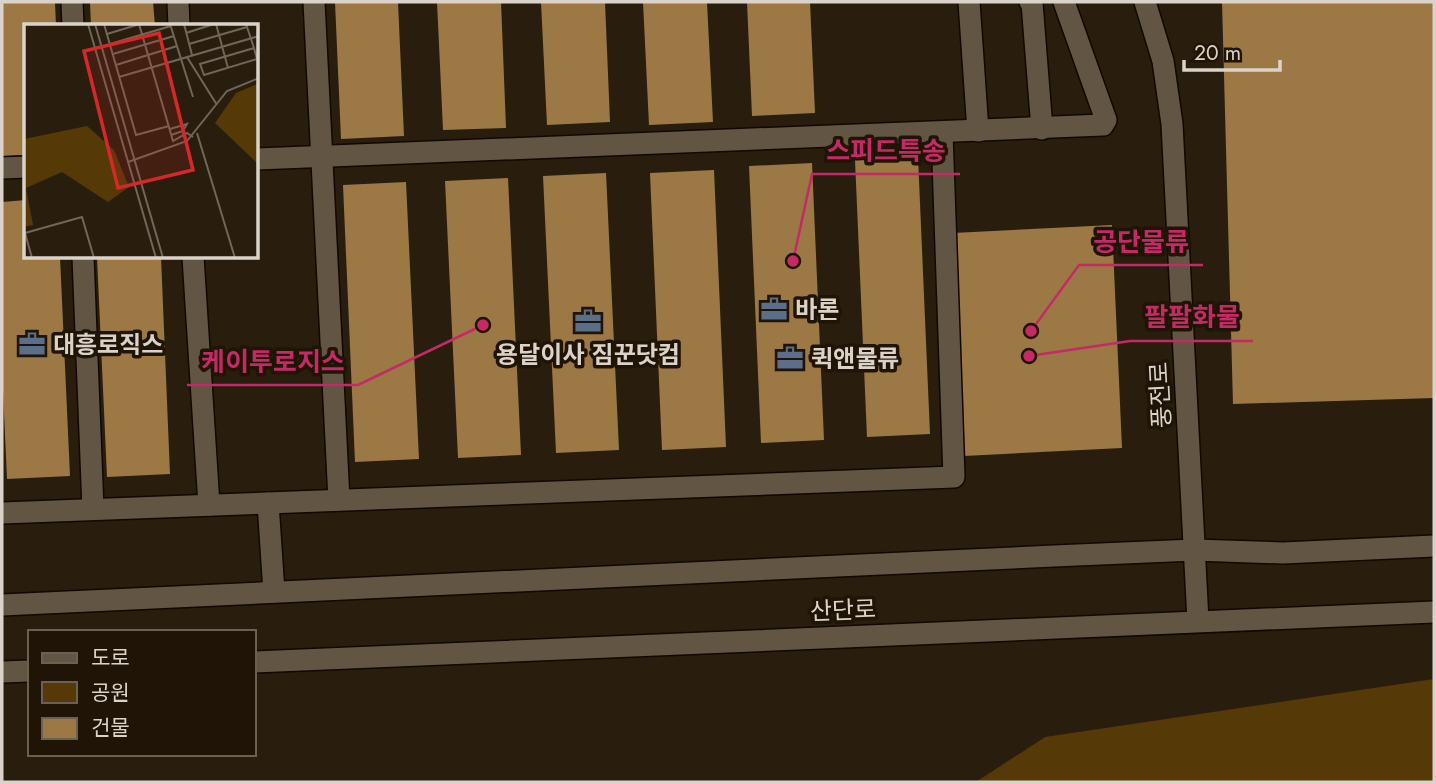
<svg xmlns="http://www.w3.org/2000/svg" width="1436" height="784" viewBox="0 0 1436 784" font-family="Jost,'Noto Sans KR',sans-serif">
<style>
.green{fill:#553907}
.building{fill:#9c7844}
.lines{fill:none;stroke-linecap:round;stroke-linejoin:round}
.minor-casing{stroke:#110800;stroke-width:24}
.minor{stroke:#625544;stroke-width:21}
.labels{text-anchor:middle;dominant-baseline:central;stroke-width:7;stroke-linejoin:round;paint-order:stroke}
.poi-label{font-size:24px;font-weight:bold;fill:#dbd3c9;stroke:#1f1405;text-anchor:start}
.street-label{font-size:24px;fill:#dbd3c9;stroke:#1f1405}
.inset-road{fill:none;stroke:#706659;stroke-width:2}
.view{fill:#d62828;fill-opacity:0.15;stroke:#d62828;stroke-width:3.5}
.inset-edge{fill:none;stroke:#dbd3c9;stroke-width:3.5}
.leader{fill:none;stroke:#c42b66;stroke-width:2.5}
.callout-dot{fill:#c42b66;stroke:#1f1405;stroke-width:2.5}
.callout-label{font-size:26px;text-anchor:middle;font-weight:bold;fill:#c42b66;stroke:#1f1405;stroke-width:7;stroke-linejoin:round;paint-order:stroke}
</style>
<rect width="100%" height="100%" fill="#291e0e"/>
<polygon class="green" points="1434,679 1434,782 976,782 1045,737"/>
<g class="building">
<polygon points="2,2 55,2 56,26 26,26 26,155 2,156"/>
<polygon points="90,2 153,2 155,26 91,26"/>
<polygon points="335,2 398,2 404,136 341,139"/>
<polygon points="437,2 501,2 506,128 443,130"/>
<polygon points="541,2 605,2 610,122 547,125"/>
<polygon points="643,2 707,2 713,122 649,125"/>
<polygon points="747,2 810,2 815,113 752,116"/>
<polygon points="1222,2 1434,2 1434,398 1233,404"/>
<polygon points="918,157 930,434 867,437 855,160"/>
<polygon points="812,163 824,440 761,443 749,166"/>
<polygon points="714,170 726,447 662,450 650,173"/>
<polygon points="606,173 619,450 556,453 543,176"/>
<polygon points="508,178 521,455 458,458 445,181"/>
<polygon points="406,182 419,459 355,462 343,185"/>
<polygon points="26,200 26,257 60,257 70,476 7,479 2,368 2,202"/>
<polygon points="1112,225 1122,448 964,456 953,233"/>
<polygon points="97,257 161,257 170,474 107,477"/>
</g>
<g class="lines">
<g class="minor-casing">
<g id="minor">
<polyline points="72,2 73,26"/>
<polyline points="178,2 179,26"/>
<polyline points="314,2 339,500"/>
<polyline points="969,2 978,131"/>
<polyline points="1030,2 1032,3 1042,129"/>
<polyline points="1145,2 1163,61 1172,124 1198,621"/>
<polyline points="257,159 1103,125 1106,120 1064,2"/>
<polyline points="2,168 26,167"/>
<polyline points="83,257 93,509"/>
<polyline points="193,257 209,505"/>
<polyline points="268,503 274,592"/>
<polyline points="2,513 954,477 942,133"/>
<polyline points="2,605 1054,556 1194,550 1283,553 1434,546"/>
<polyline points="254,662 1434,612"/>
<polyline points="2,672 30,671"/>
</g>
</g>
<use href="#minor" class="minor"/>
</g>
<defs>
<g id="office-bare" transform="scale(2.1)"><path d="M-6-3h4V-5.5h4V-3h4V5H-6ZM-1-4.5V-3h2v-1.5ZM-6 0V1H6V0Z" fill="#5c6f8a" stroke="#1f1405" stroke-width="2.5" paint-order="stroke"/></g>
</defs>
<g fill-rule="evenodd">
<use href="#office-bare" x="774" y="309"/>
<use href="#office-bare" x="588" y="321"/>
<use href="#office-bare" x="32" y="344"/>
<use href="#office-bare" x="790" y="358"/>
</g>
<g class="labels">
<g class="poi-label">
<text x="795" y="309">바론</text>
<text x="53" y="344">대흥로직스</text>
<text x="588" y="354" text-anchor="middle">용달이사 짐꾼닷컴</text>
<text x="811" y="358">퀵앤물류</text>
</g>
<g class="street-label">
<text transform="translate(1160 395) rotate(-93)">풍전로</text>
<text transform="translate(843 610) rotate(-2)">산단로</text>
</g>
</g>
<g transform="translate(24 24)">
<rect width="234" height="234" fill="#291e0e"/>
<path d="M 233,60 L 235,63 L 234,140 L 191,99 L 212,69 ZM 63,102 L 90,126 L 105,163 L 84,178 L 38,148 L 2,164 L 9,201 L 0,203 L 0,115 Z" fill="#553907"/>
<path class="inset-road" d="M 64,0 L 132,234M 71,0 L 139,234M 80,0 L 112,111 L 145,102M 115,0 L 149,117 L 163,109 L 169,113M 146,0 L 169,73M 160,0 L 168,31M 192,0 L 204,44M 222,0 L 230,24 L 233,35 L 180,51 L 176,40 L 230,24M 162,9 L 190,0M 83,10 L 116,0M 86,20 L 147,2M 165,20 L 223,3M 89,30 L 150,12M 163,33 L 193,81M 92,41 L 153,22M 95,53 L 235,12M 146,105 L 163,100 L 159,107 L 147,111M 173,109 L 211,234M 104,138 L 163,117 L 203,67 L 235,54M 8,234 L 1,209 L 58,193 L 70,234"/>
<path class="view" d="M 135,9 L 169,146 L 94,164 L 60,27 Z"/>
<rect width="234" height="234" class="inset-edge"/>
</g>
<path class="leader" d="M793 261L812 174H960M1031 331L1079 265H1203M1029 356L1130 341H1253M483 325L358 385H187"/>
<g class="callout-dot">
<circle cx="793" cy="261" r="7"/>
<circle cx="1031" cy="331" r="7"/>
<circle cx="1029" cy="356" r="7"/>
<circle cx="483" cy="325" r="7"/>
</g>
<g class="callout-label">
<text x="886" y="160">스피드특송</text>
<text x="1141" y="251">공단물류</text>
<text x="1192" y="326">팔팔화물</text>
<text x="273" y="371">케이투로지스</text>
</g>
<rect width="1436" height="784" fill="none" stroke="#dbd3c9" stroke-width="7"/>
<rect x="28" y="630" width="228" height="126" fill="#1f1405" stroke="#6a6053" stroke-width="2"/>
<rect x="42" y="653" width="35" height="10" fill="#625544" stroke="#6a6053" stroke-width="2"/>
<text x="91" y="665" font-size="21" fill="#dbd3c9">도로</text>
<rect x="42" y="682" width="35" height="21" fill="#553907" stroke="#6a6053" stroke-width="2"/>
<text x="91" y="700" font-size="21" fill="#dbd3c9">공원</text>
<rect x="42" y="718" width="35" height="21" fill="#9c7844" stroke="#6a6053" stroke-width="2"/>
<text x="91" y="735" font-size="21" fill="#dbd3c9">건물</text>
<path d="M1184 60v10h96v-10" fill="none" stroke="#dbd3c9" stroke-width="3.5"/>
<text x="1194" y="60" font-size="21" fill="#dbd3c9" stroke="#1f1405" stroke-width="5" paint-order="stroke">20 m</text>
</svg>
